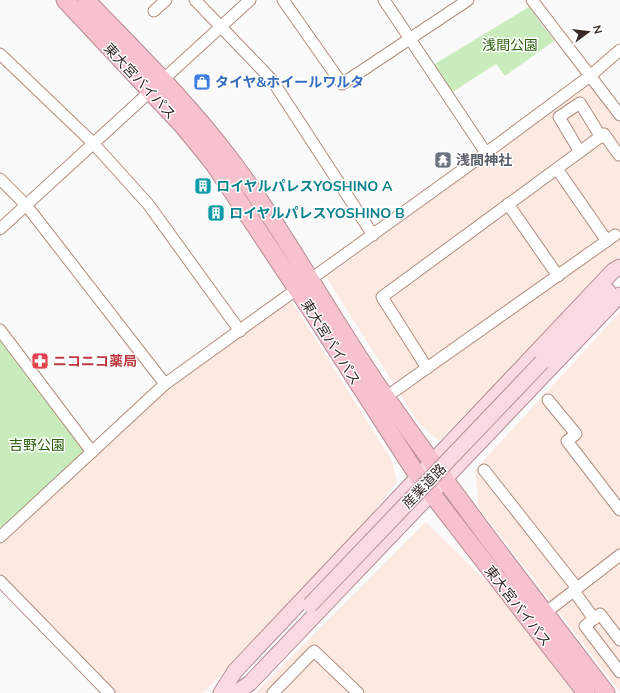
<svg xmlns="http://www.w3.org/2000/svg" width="620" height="693" viewBox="0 0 620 693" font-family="Mulish,'Noto Sans JP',sans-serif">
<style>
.built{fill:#fce9e1}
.green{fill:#c9ecbc}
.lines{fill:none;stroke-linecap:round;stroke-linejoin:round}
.minor-casing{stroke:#b08d7e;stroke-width:13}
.major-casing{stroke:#b48c92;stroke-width:17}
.highway-casing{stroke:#b48c92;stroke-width:19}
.minor{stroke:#fff;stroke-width:11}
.major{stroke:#fadae1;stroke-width:15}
.highway{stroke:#f7c1cd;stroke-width:17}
.major-bridge-casing{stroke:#b48c92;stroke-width:17;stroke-linecap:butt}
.major-bridge{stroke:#fadae1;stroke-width:15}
.labels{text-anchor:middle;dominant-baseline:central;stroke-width:3;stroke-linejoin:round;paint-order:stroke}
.park-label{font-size:14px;fill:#2b610b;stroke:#fff}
.street-label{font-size:14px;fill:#382a24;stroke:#fff}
.shop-label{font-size:14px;font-weight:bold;fill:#366cbe;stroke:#fff;text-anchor:start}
.worship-label{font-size:14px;font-weight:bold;fill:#5b616d;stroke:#fff;text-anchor:start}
.culture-label{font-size:14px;font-weight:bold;fill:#0d838f;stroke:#fff;text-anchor:start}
.health-label{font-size:14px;font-weight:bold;fill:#be3a42;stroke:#fff;text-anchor:start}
</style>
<rect width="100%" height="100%" fill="#fafafa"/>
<g class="built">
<polygon points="592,83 620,121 620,256 439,441 418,422 326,277"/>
<polygon points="291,300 391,459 397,482 353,538 203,693 114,693 0,575 0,541 168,388"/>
<polygon points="620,312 620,692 479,508 475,470"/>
<polygon points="426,522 504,599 573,693 255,693"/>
</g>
<g class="green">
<polygon points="529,7 554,41 505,76 496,64 451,93 433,65"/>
<polygon points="0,337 85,447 84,452 0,529"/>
</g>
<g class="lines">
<g class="minor-casing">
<g id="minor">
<polyline points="195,0 272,80 373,235"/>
<polyline points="283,0 342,84 468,0"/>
<polyline points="384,0 486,153"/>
<polyline points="532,0 620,115"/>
<polyline points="154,11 166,0"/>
<polyline points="0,54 93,143 148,204 240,331"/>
<polyline points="580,152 559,117 580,103 601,137"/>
<polyline points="557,169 607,241"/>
<polyline points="0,179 26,205 165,384"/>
<polyline points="508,204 558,276"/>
<polyline points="0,229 250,0"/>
<polyline points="0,330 92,452"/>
<polyline points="427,368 382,297 604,134 619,155"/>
<polyline points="386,397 615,235"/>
<polyline points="548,400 576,434 567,441 620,510"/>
<polyline points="484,470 577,588"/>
<polyline points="0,537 165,384 486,153 590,76 620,50"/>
<polyline points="0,581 109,693"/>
<polyline points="574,591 594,619"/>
<polyline points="545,613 620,555"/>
<polyline points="620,640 600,614 585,626 620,672"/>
<polyline points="273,693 314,651 358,693"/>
</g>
</g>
<g class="major-casing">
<g id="major">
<polyline points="542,362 608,291"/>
<polyline points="221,693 235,671 613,271 620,267"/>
<polyline points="236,693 250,683 620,295"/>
</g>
</g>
<g class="highway-casing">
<g id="highway">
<polyline points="65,0 183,126 214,164 315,316 418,476 586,693"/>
<path d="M 86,0 C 134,50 185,100 227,155 C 286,232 331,320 387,399 C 457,499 532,596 606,693"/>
</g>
</g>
<use href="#minor" class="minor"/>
<use href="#major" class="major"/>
<use href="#highway" class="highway"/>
<g class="major-bridge-casing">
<polyline id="major-bridge" points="310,605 542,362"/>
</g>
<use href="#major-bridge" class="major-bridge"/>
</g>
<defs>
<g id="shop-square" transform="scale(0.9)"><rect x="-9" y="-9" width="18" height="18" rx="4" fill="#3f7fe0" stroke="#fff"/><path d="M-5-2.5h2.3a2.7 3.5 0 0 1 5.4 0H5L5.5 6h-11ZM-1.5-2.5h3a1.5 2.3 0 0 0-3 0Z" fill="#fff"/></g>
<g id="temple-square" transform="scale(0.9)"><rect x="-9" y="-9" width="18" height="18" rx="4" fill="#6b7280" stroke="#fff"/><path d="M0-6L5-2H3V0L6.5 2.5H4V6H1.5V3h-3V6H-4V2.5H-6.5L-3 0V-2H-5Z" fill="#fff"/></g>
<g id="building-square" transform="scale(0.9)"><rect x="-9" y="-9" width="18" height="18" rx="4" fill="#0f9aa8" stroke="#fff"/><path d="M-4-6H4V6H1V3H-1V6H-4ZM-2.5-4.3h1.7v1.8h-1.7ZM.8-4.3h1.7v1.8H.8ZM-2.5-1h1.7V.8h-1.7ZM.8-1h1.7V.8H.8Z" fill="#fff"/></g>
<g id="pharmacy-square" transform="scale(0.9)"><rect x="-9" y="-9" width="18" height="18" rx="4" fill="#e0444e" stroke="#fff"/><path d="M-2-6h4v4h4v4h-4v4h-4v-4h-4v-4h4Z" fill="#fff"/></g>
</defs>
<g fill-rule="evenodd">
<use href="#shop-square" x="202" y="82"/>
<use href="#temple-square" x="443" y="160"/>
<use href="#building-square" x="203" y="186"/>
<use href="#building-square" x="216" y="213"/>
<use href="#pharmacy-square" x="40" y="361"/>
</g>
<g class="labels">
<g class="park-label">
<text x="510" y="45">浅間公園</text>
<text x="37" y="445">吉野公園</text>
</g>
<g class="street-label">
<text transform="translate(140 81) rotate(47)">東大宮バイパス</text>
<text transform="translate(331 342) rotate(58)">東大宮バイパス</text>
<text transform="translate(424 486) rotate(-46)">産業道路</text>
<text transform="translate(518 606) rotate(52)">東大宮バイパス</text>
</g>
<g class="shop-label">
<text x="215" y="82">タイヤ&amp;ホイールワルタ</text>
</g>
<g class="worship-label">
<text x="456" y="160">浅間神社</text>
</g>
<g class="culture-label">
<text x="216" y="186">ロイヤルパレスYOSHINO A</text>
<text x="229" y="213">ロイヤルパレスYOSHINO B</text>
</g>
<g class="health-label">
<text x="53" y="361">ニコニコ薬局</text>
</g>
</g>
<g transform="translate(588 32) rotate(75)" stroke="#ffffff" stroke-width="3" paint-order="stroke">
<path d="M0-3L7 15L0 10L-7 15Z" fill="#382a24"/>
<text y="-6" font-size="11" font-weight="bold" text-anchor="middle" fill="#382a24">N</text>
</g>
</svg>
